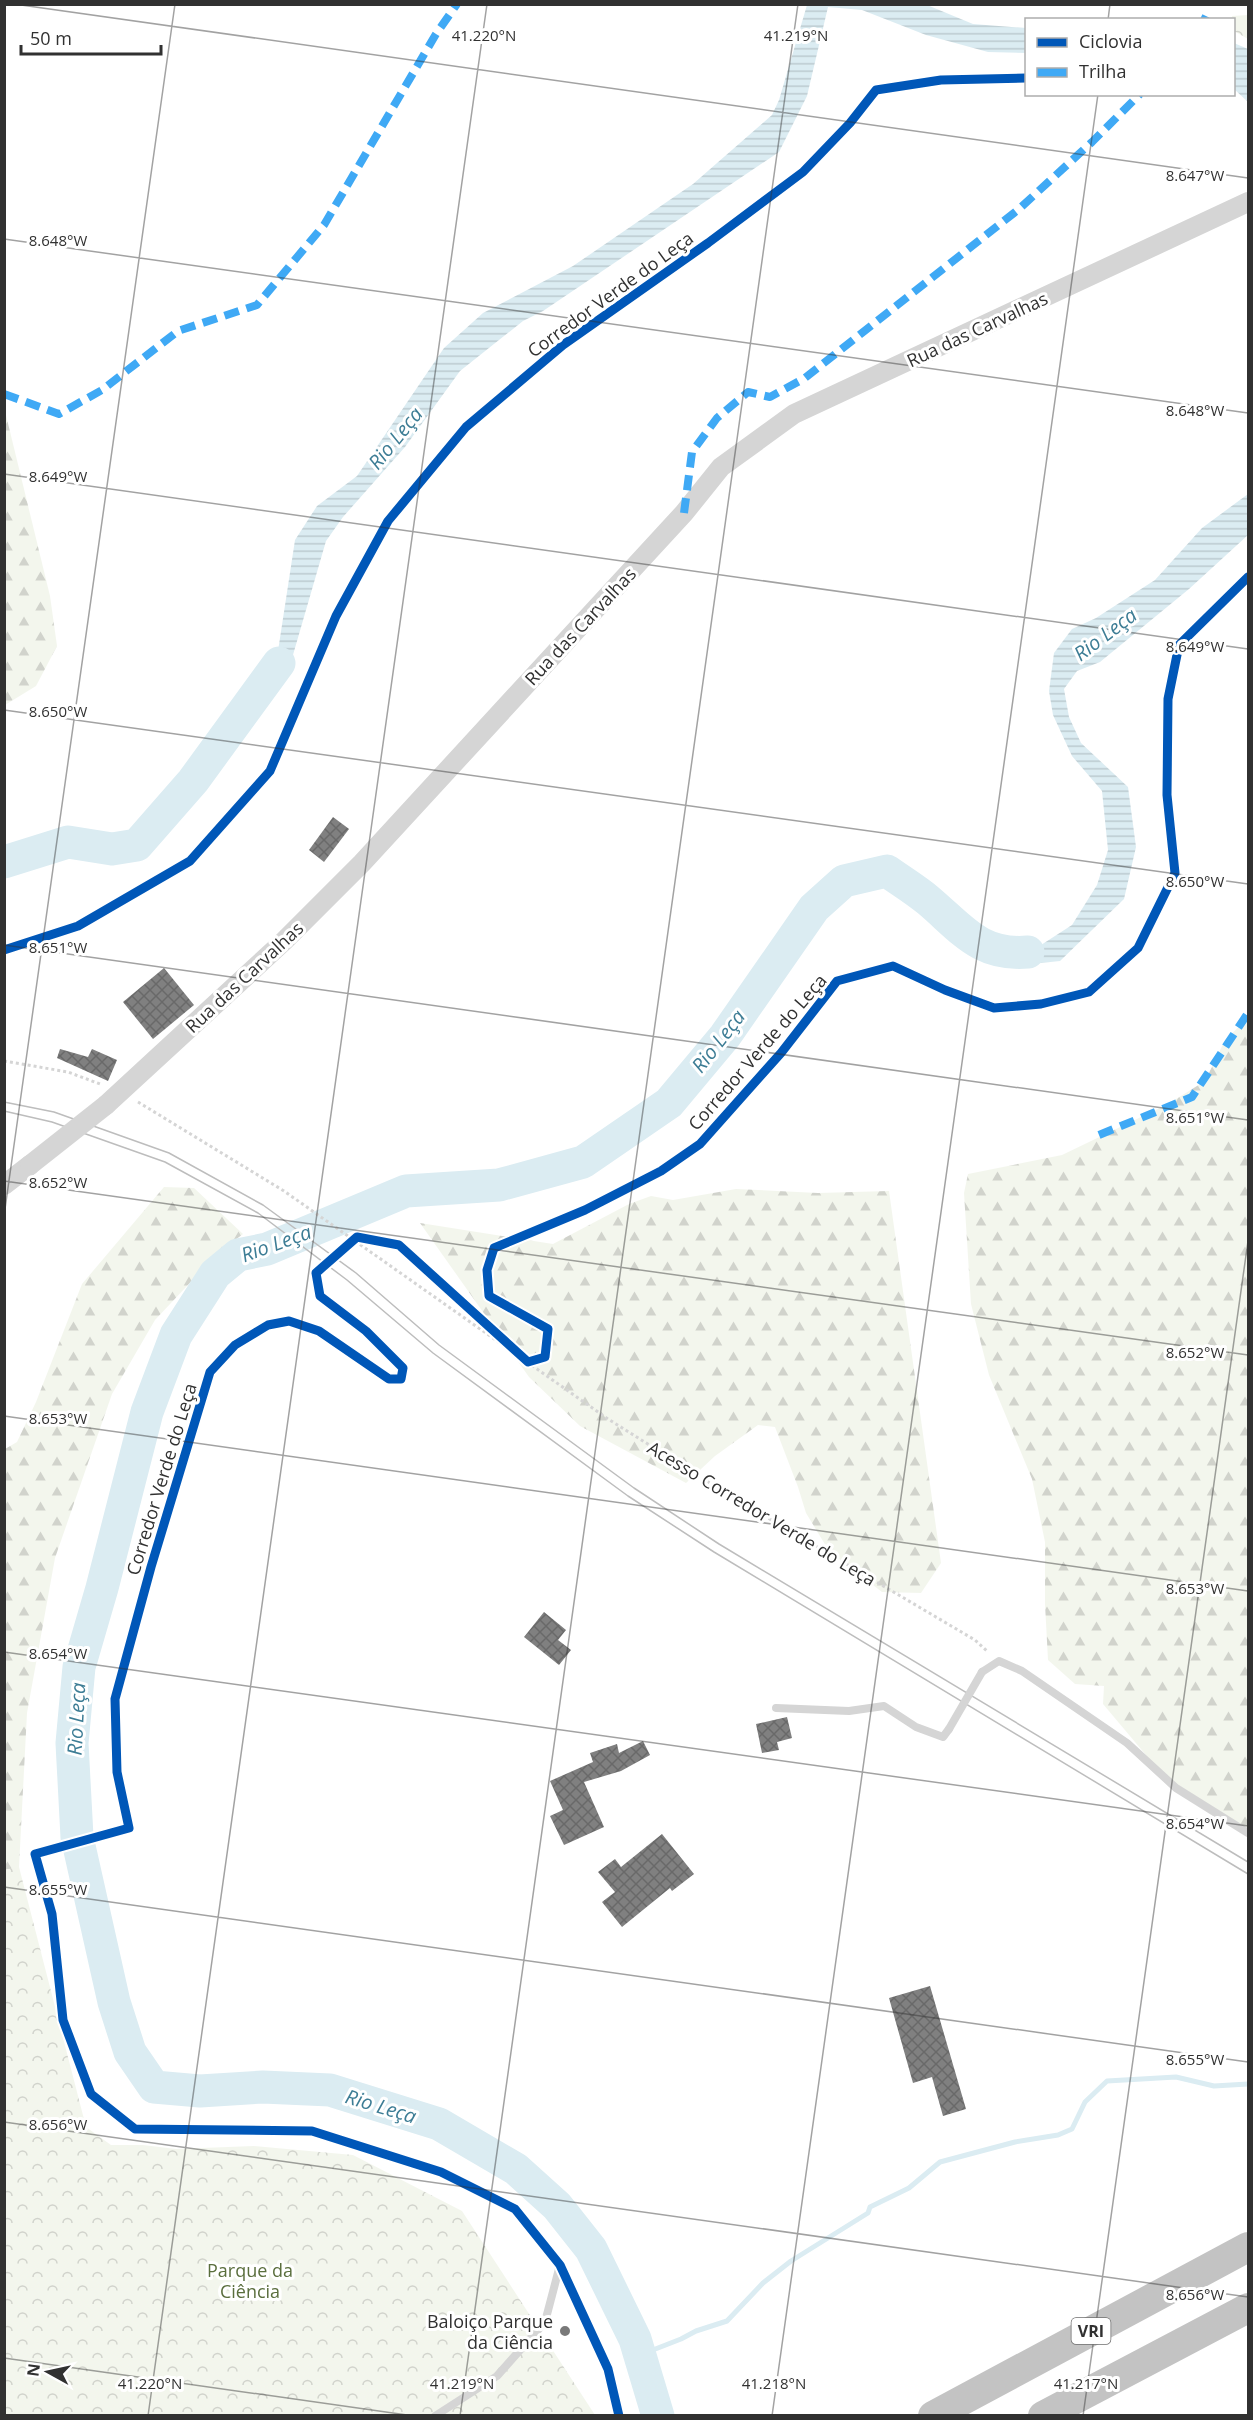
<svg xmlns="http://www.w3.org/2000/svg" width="1253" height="2420" viewBox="0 0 1253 2420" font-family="'Open Sans',sans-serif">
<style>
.forest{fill:url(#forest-firs)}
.park{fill:url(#park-crowns)}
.water{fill:url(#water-rules)}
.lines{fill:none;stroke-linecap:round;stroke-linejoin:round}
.stream{stroke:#dbecf2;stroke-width:5}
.river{stroke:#dbecf2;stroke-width:33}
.building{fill:url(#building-cross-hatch)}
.path{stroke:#d5d5d5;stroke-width:3;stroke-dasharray:3 3;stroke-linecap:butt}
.service{stroke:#d5d5d5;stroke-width:8}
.tertiary{stroke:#d5d5d5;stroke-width:20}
.motorway{stroke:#c3c3c3;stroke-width:30}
.tram{stroke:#bdbdbd;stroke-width:1.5}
.service-bridge{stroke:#d5d5d5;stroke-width:8}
.tertiary-bridge{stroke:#d5d5d5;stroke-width:20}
.quiet{stroke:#3fa9f5;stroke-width:8;stroke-dasharray:15 8;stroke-linecap:butt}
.cycleway-casing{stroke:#fff;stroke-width:13}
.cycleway{stroke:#0057b8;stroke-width:9}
.ticks{fill:none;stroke:#313131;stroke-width:1.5;stroke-opacity:0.45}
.poi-dot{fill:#797979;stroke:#fff;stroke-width:2}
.labels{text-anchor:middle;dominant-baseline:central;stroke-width:6;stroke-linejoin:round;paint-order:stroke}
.shield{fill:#fff;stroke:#6f6f6f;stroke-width:1.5}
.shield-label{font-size:16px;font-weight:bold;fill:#313131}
.street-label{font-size:18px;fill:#313131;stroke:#fff}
.park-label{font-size:18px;fill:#5a6e3d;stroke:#fff}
.poi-label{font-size:18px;fill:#313131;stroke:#fff;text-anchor:end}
.water-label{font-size:20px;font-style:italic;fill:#3d7d95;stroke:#fff}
.ticks-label{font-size:15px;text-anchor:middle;fill:#313131;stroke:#fff;stroke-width:6;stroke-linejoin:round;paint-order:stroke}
</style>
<defs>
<pattern id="forest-firs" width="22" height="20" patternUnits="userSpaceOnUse" patternTransform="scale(1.5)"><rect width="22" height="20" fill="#f3f6ed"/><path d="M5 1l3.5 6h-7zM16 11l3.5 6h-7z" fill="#d1d3cc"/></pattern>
<pattern id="park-crowns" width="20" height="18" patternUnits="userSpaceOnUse" patternTransform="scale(1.5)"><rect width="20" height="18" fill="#f3f6ed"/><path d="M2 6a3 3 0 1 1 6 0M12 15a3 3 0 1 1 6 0" fill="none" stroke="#d1d3cc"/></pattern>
<pattern id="water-rules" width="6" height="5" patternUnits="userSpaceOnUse" patternTransform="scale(1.5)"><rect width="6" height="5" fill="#dbecf2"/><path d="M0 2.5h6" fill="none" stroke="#bccbd0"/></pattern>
<pattern id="building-cross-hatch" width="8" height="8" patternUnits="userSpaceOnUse" patternTransform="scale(1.5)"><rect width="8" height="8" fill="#808080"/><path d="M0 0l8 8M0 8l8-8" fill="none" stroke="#696969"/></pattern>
</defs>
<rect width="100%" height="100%" fill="#fff"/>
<g class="forest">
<polygon points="5,411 50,596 57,646 36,686 5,705"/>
<polygon points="1248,1018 1248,1834 1210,1814 1151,1761 1103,1704 1104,1686 1075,1684 1048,1660 1045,1604 1045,1542 1032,1479 989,1375 971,1304 964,1193 968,1174 1062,1155 1168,1104 1205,1081 1225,1040"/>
<polygon points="164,1187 194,1188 243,1234 218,1253 155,1320 112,1394 55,1558 27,1713 19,1867 5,1870 5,1449 17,1442 36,1402 82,1284"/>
<polygon points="736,1189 818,1193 889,1191 941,1563 921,1593 882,1592 829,1551 806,1513 798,1487 775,1427 758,1425 715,1456 686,1483 580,1426 529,1377 420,1223 553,1244 629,1204 651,1196 673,1200"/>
</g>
<g class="park">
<polygon points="1248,15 1248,39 1234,31 1232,16"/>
<polygon points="16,1867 19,1867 86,2127 111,2145 143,2145 176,2149 254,2146 353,2155 462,2211 595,2415 5,2416 4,1870"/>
</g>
<g class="water">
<polygon points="807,5 927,5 973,24 1026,28 1026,53 988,52 926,35 862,10 828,7 807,96 779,152 543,311 523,321 460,371 405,447 343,517 326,541 286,679 260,711 250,691 278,651 295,540 317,506 357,476 444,348 483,313 573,266 693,184 772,115 779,100"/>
<polygon points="1234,43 1248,49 1248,102 1234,89"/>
<polygon points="1248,494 1248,535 1189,589 1100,662 1077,671 1064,689 1069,717 1081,743 1128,787 1136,847 1124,899 1060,961 1022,965 983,950 988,942 1041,945 1072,925 1097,885 1108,850 1102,791 1072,756 1053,715 1049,691 1054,653 1072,629 1096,618 1155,580 1202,528"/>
</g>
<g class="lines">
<polyline class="stream" points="640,2355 681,2339 696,2331 727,2321 763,2283 791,2261 868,2213 870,2207 909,2188 940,2162 1015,2142 1058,2135 1072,2129 1085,2102 1107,2081 1176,2077 1214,2086 1248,2084"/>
<g class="river">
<polyline points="4,862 68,842 112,849 137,845 193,781 279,663"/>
<path d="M 658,2416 L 635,2339 L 591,2249 L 557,2206 L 516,2169 L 439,2124 L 330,2090 L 263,2087 L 200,2091 L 154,2087 L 130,2052 L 114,2002 L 77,1837 L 72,1743 L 79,1667 L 102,1588 L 147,1412 L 176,1335 L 215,1274 L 238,1255 L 267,1249 L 406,1191 L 499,1185 L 583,1162 L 669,1103 L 725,1036 L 814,908 L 844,881 L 887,871 C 901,881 916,890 929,901 C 963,930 980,956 1028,952"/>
</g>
</g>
<g class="building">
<polygon points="333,817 349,829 324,862 309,850"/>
<polygon points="164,968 194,1005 153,1039 123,1002"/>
<polygon points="60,1049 88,1057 92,1049 117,1060 108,1081 57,1058"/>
<polygon points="544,1612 566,1630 558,1640 571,1650 559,1665 524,1637"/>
<polygon points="787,1717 792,1738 777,1742 779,1750 762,1753 756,1724"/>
<polygon points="643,1741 650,1755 621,1771 584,1782 604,1827 564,1845 550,1816 563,1810 550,1781 593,1762 590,1753 617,1744 619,1753"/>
<polygon points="662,1834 694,1874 672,1891 670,1888 622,1927 602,1902 615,1892 598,1872 615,1859 621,1867"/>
<polygon points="930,1986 966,2109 943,2116 932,2077 913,2083 889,1998"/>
</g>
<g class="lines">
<g class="path">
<polyline points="4,1061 68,1072 100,1084"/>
<polyline points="138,1102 284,1191 608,1419 729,1495 975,1640 988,1652"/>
</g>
<g class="service">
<polyline points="982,1672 999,1661 1022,1671 1127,1743 1176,1788 1248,1833"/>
<polyline points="776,1708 849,1711 884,1706 916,1727 943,1737 949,1729"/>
<polyline points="435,2416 497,2376 545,2322 560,2265"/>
</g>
<g class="tertiary">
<polyline points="106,1105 284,941 362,863 684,513 721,467 794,414 1248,202"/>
<polyline points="4,1185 30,1165"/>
</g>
<g class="motorway">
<polyline points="933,2416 1248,2247"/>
<polyline points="1043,2416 1248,2308"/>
</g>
<g class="tram">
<polyline points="4,1102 54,1112 169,1153 263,1205 356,1273 439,1345 634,1488 719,1544 1248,1862"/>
<polyline points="4,1111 52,1122 165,1162 258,1213 347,1280 433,1353 628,1496 714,1552 1248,1874"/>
</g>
<polyline class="service-bridge" points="949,1729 982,1672"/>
<polyline class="tertiary-bridge" points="30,1165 106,1105"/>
<g class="quiet">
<polyline points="1204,20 1206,16"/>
<polyline points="4,394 59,414 102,390 178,331 257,305 324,225 436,34 457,4"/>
<polyline points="684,513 692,452 717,418 748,392 770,397 805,378 1019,209 1092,142 1140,94"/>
<polyline points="1099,1135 1192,1097 1248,1013"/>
</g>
<g class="cycleway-casing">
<g id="cycleway">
<polyline points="4,950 78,926 190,861 270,771 336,616 388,521 466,427 563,345 708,243 803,172 850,123 876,90 941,80 1026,78"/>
<polyline points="619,2416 608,2369 560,2265 515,2209 441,2172 312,2131 135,2129 91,2094 63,2020 52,1914 35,1854 129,1828 117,1772 115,1699 151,1567 210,1372 235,1345 268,1325 289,1321 319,1331 389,1379 401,1379 403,1368 366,1331 320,1296 316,1273 357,1237 399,1245 528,1362 545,1357 548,1329 489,1296 487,1270 494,1248 585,1210 661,1171 700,1144 781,1053 837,981 893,966 945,990 994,1008 1041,1004 1089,992 1138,948 1175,873 1167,795 1168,699 1179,645 1248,577"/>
</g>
</g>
<use href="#cycleway" class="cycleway"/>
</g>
<path class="ticks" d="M 14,4 L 1248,178M 1108,20 L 1110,4M 4,239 L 1248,413M 4,474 L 1248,649M 4,710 L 1248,884M 4,945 L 1248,1120M 4,1181 L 1248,1355M 4,1216 L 175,4M 4,1416 L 1248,1591M 4,1652 L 1248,1826M 4,1887 L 1248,2062M 4,2122 L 1248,2297M 4,2358 L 414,2416M 148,2416 L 487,4M 460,2416 L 798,4M 772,2416 L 1098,94M 1083,2416 L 1248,1241"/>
<circle class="poi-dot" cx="565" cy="2331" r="6"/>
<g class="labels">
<rect class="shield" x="1071.5" y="2318" width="39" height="26" rx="4.5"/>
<g class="shield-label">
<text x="1091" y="2331">VRI</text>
</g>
<g class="street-label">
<text transform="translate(610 294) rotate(-36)">Corredor Verde do Leça</text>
<text transform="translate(977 329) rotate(-25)">Rua das Carvalhas</text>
<text transform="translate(580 626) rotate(-47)">Rua das Carvalhas</text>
<text transform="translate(244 977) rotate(-43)">Rua das Carvalhas</text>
<text transform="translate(757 1052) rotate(-49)">Corredor Verde do Leça</text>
<text transform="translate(161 1479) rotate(-73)">Corredor Verde do Leça</text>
<text transform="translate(762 1513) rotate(31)">Acesso Corredor Verde do Leça</text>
</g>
<g class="park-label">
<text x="250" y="2270">Parque da<tspan x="250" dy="21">Ciência</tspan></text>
</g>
<g class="poi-label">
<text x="553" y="2321">Baloiço Parque<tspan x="553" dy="21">da Ciência</tspan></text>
</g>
<g class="water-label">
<text transform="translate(395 438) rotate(-51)">Rio Leça</text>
<text transform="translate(1105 634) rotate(-37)">Rio Leça</text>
<text transform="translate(718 1041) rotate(-52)">Rio Leça</text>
<text transform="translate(276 1243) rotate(-20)">Rio Leça</text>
<text transform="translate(76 1719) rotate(-87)">Rio Leça</text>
<text transform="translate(381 2106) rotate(17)">Rio Leça</text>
</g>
</g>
<g class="ticks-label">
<text x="484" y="41">41.220°N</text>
<text x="796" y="41">41.219°N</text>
<text x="1195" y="181">8.647°W</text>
<text x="58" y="246">8.648°W</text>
<text x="1195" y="416">8.648°W</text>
<text x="58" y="482">8.649°W</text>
<text x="1195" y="652">8.649°W</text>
<text x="58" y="717">8.650°W</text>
<text x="1195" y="887">8.650°W</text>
<text x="58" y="953">8.651°W</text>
<text x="1195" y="1123">8.651°W</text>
<text x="58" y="1188">8.652°W</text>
<text x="1195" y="1358">8.652°W</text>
<text x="58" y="1424">8.653°W</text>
<text x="1195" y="1594">8.653°W</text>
<text x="58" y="1659">8.654°W</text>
<text x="1195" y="1829">8.654°W</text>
<text x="58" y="1895">8.655°W</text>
<text x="1195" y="2065">8.655°W</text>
<text x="58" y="2130">8.656°W</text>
<text x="1195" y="2300">8.656°W</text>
<text x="150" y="2389">41.220°N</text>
<text x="462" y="2389">41.219°N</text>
<text x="774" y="2389">41.218°N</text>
<text x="1086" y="2389">41.217°N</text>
</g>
<rect width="1253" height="2420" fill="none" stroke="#313131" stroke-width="12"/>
<rect x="1025" y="18" width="210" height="78" fill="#ffffff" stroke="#adadad" stroke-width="1.5"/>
<rect x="1037" y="38" width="30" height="9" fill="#0057b8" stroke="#adadad" stroke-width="1.5"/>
<text x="1079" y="48" font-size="18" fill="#313131">Ciclovia</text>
<rect x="1037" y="68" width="30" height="9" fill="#3fa9f5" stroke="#adadad" stroke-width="1.5"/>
<text x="1079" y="78" font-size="18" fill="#313131">Trilha</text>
<g transform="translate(48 2372) rotate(278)" stroke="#ffffff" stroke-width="4.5" paint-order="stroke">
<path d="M0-4.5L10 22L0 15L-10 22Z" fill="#313131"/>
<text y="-9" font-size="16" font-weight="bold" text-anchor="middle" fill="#313131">N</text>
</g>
<path d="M21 45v9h140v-9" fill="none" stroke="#313131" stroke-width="3"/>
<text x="30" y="45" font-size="18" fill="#313131" stroke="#ffffff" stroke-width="4.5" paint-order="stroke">50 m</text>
</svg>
